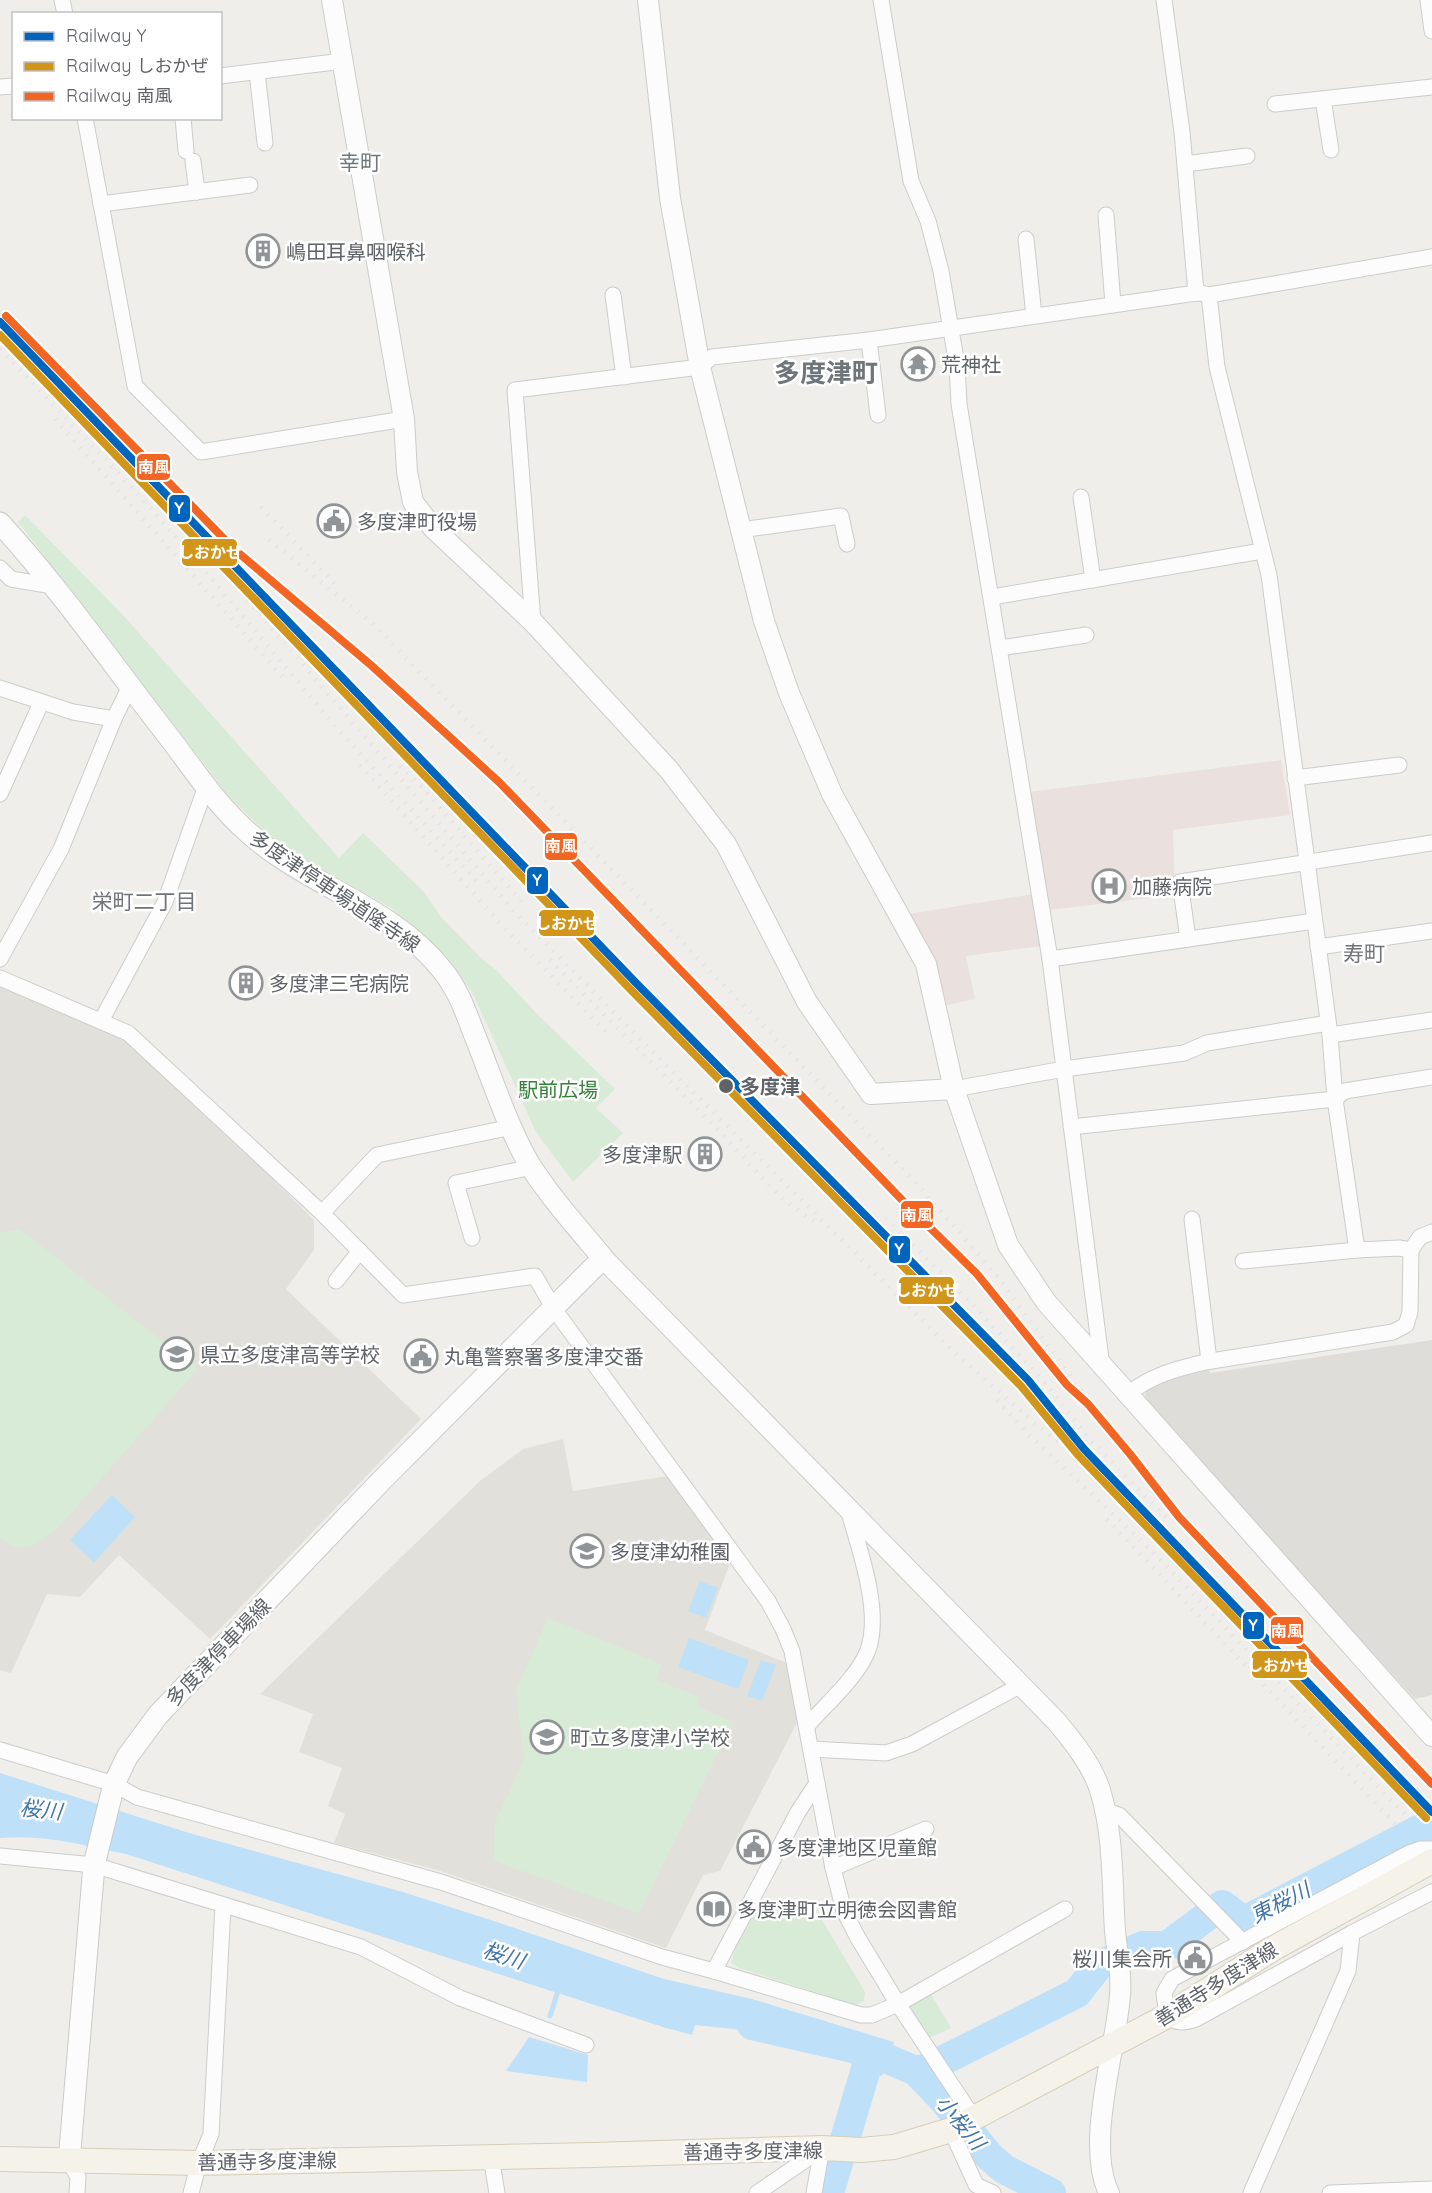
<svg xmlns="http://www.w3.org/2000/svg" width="1432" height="2193" viewBox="0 0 1432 2193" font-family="Quicksand,'Noto Sans JP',sans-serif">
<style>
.industrial{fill:#dfddda}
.education{fill:#e2e0da}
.medical{fill:#eae0de}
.green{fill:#d8ebd6}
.water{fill:#bfe0f9}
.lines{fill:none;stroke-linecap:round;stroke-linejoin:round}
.stream{stroke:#bfe0f9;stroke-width:5}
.river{stroke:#bfe0f9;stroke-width:30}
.minor-casing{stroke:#cbcccc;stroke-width:17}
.tertiary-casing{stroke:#cbcccc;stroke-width:22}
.secondary-casing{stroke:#cacacb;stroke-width:23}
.primary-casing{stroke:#d7ceb8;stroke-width:26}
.minor{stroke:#fdfcfc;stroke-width:15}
.tertiary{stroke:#fdfcfc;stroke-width:20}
.secondary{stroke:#fdfcfc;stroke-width:21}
.primary{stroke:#f4f2e9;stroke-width:24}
.rail{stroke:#e4e4e4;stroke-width:4.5;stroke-dasharray:1.5 8;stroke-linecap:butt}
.rail-1-casing{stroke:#fff;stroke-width:12}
.rail-2-casing{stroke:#fff;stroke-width:12}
.rail-3-casing{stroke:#fff;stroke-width:12}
.rail-1{stroke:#0065bd;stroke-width:8}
.rail-2{stroke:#d1951a;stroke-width:8}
.rail-3{stroke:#f26522;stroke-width:8}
.stop-dot{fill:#5f6368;stroke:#fff;stroke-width:2}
.labels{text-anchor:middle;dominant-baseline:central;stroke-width:5;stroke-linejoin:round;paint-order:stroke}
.poi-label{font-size:20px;fill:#5f6368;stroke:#fff;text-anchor:start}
.street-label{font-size:20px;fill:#5f6368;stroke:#fff}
.stop-label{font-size:20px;font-weight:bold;fill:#5f6368;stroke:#fff;text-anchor:start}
.park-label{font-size:20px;fill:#348238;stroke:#fff}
.neighbourhood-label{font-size:21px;fill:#70757a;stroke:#fff}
.water-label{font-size:21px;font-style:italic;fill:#4174aa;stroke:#fff}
.district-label{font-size:26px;font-weight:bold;fill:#70757a;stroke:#fff}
.line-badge{stroke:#fff;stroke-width:2}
.badge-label{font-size:16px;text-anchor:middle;font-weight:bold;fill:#fff}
</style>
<rect width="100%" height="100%" fill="#efeeea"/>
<polygon class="industrial" points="1432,1340 1432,1695 1415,1699 1172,1436 1145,1399 1146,1390 1166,1380 1209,1370 1210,1373"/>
<g class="education">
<polygon points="0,985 125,1040 214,1121 314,1220 314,1250 286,1289 421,1419 210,1639 119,1555 80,1597 47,1594 11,1673 0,1670"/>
<polygon points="563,1439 573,1491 668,1476 730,1563 705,1630 787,1663 798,1721 720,1871 703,1875 666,1948 437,1870 334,1843 345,1814 328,1806 342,1768 299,1752 313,1714 260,1694 480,1481 523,1449"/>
</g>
<polygon class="medical" points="1281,760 1290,815 1173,830 1175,895 1049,910 1041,946 966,956 975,999 947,1005 934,966 909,914 1046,892 1029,792"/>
<g class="green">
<polygon points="25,515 122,614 339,858 363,833 424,892 441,917 483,960 496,970 538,1015 615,1089 596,1108 623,1133 573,1182 536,1132 472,992 447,959 391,908 293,852 266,833 228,795 18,522"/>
<path d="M 20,1229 L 198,1369 L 58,1528 C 37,1544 26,1557 0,1538 L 0,1233 Z"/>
<polygon points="548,1618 661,1664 656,1680 700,1697 697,1706 733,1722 639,1913 494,1861 495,1822 524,1760 516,1690"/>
<path d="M 766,1904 L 813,1914 L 822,1920 L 865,1992 L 864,2001 L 856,2005 L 739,1968 L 732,1963 C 734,1945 750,1913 766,1904 Z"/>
<polygon points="928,1989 951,2028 929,2038 905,2002"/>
</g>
<g class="water">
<polygon points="112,1495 135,1517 94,1563 70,1540"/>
<polygon points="700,1581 718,1588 706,1618 688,1611"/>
<polygon points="689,1638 749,1660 738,1689 678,1667"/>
<polygon points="761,1660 776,1665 762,1701 747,1696"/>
<path d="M 0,1773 L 189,1833 L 403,1892 L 500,1923 L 664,1979 L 752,1999 L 894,2042 L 882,2076 L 853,2067 L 846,2053 L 827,2039 L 695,2025 L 692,2035 L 663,2027 L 126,1854 C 84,1845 43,1834 0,1838 Z"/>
<polygon points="529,2037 588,2055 587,2082 506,2071"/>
</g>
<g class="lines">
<polyline class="stream" points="550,2016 559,1988"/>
<g class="river">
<polyline points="752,2025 871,2052 916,2071 941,2097 990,2157 1004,2169 1051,2193"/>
<polyline points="916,2071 928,2068 1077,1993 1099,1965 1143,1946 1167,1946 1222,1905 1244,1921 1432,1823"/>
<polyline points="829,2193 871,2052"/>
</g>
<g class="minor-casing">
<g id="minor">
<polyline points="62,0 65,14"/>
<polyline points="881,0 911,181 928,221 941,271 957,365 959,404 1050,959 1102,1367"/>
<polyline points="1164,0 1182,132 1196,293"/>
<polyline points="1428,0 1432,31"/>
<polyline points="257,72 265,143"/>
<polyline points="220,76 343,61"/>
<polyline points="0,87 14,86"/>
<polyline points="1323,99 1331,150"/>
<polyline points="1275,104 1432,87"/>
<polyline points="85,118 135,386 201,452 404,419"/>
<polyline points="183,118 186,151"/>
<polyline points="193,161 197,192"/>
<polyline points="1185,164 1247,156"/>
<polyline points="101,204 250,185"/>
<polyline points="1106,215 1113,304"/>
<polyline points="1026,239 1034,316"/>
<polyline points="613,295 624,377"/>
<polyline points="1209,295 1217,367 1269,575 1330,1035 1335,1099 1357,1250"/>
<polyline points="869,340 878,415"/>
<polyline points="1081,497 1093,580"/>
<polyline points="741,530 841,516 847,544"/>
<polyline points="0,568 11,579 53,586"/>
<polyline points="992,597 1262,551"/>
<polyline points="533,622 515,390 700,367 712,357 869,340 1189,294 1201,293 1209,295 1432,257"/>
<polyline points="1000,648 1086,635"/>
<polyline points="0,688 73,712 114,719"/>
<polyline points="1295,778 1399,765"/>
<polyline points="0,794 41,703"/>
<polyline points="1188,939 1180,882 1432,843"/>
<polyline points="1318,947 1432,931"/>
<polyline points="0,959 61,849 114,719 130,686"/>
<polyline points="1050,959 1314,921"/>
<polyline points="0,978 128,1033 322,1213 403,1295 535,1276 554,1309 768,1601 783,1629 792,1651 833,1868 844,1911 858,1938 898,2004 973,2117"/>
<polyline points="101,1021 165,902 206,786"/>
<polyline points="1330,1035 1432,1020"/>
<polyline points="954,1089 1064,1069 1184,1053 1207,1043 1328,1023"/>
<polyline points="1071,1127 1335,1099 1345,1091 1432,1077"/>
<polyline points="322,1213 377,1155 512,1127"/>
<polyline points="1192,1219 1209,1361"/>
<polyline points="472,1238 456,1183 532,1167"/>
<polyline points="1243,1261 1357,1250 1399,1248 1411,1250"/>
<polyline points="336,1281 360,1251"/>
<path d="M 1128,1394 C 1152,1375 1176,1369 1205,1362 L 1393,1332 L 1406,1325 L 1410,1312 L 1411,1250 L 1420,1237 L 1432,1232"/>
<path d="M 807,1726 C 826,1704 858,1677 868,1650 C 882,1611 859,1548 848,1509"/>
<polyline points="811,1749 886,1753 912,1744 1021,1685"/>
<polyline points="0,1750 114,1784 137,1797 441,1882 662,1957 714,1971 861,2015 872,2015 898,2004 1065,1909"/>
<polyline points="1104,1810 1119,1815 1243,1942"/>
<path d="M 1432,1849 L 1420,1849 L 1407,1854 L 1172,1979 L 1164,1993 L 1167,2016 C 1177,2024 1185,2023 1196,2019 L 1352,1933 L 1432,1892"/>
<polyline points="0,1856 94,1865 361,1947 460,1998 586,2045"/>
<polyline points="833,1868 926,1829"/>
<polyline points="714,1971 798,1812 817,1783"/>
<polyline points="951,2130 976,2185 993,2193"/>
<polyline points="491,2157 497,2193"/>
<polyline points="69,2162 78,2177 77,2193"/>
<polyline points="191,2193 199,2163 211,2134 223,1906"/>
<polyline points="757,2193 820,2150"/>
<polyline points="814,2193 822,2148"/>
<polyline points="1251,2193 1348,1971 1352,1933"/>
<polyline points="1330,2193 1432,2189"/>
</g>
</g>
<g class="tertiary-casing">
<g id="tertiary">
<polyline points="332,0 404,419 407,472 413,502 433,528 533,622 669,770 726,844 807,1002 871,1094 954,1089"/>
<polyline points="648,0 670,198 700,367 764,621 789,693 832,794 926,964 954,1089 1008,1245 1046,1302 1432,1736"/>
<path d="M 603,1258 L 1056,1721 C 1073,1741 1092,1765 1100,1790 C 1114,1835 1112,1885 1115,1931 C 1117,1952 1122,1974 1120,1995 C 1116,2050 1085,2144 1109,2193"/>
</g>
</g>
<g class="secondary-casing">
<path id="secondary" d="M 0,523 C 62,591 115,668 172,741 C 193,769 214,800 239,824 C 299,884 390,903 443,971 C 459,991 466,1013 475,1036 C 491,1076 507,1125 528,1162 C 549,1196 577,1227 603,1258 L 381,1481 L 158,1715 L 127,1757 L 114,1784 L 94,1865 L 69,2162"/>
</g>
<g class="primary-casing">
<polyline id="primary" points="0,2159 199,2163 593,2155 822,2148 861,2150 894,2147 951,2130 1167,2016 1274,1948 1432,1861"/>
</g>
<use href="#minor" class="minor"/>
<use href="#tertiary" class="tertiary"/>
<use href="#secondary" class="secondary"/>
<use href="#primary" class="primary"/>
<g class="rail">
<polyline points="0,349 138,494 195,559 336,727 480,885"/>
<polyline points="78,414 164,491"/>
<polyline points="55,419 287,682"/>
<polyline points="261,507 335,584"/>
<polyline points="269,540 372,623 919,1186 998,1277 1090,1403"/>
<polyline points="235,585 513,910 654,1053 954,1352 1039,1427 1137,1503"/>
<polyline points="371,725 429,776"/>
<polyline points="360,765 498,921 608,1034"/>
<polyline points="400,766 421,786 522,902"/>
<polyline points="550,960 717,1129 780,1197 814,1221"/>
<polyline points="886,1218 971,1303 1044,1382 1091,1441 1172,1523"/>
<polyline points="919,1286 979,1332"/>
<polyline points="1005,1303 1032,1336"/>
<polyline points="1085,1397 1181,1520 1432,1782"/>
<polyline points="997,1400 1029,1435 1150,1549 1409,1819"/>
<polyline points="1094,1479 1158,1540 1346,1736"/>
<polyline points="1107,1519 1399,1828"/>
</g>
<g class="rail-1-casing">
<polyline id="rail-1" points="0,322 639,986 1028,1380 1084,1449 1432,1812"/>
</g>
<g class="rail-2-casing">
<polyline id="rail-2" points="0,335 633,992 1021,1386 1078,1455 1426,1818"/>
</g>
<g class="rail-3-casing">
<polyline id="rail-3" points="6,316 234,549 372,666 499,782 904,1202 977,1274 1067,1385 1088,1404 1130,1454 1179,1517 1432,1784"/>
</g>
<use href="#rail-1" class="rail-1"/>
<use href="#rail-2" class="rail-2"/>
<use href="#rail-3" class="rail-3"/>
</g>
<defs>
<g id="building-ring" transform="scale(1.725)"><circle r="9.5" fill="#fff" stroke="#919496" stroke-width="1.5"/><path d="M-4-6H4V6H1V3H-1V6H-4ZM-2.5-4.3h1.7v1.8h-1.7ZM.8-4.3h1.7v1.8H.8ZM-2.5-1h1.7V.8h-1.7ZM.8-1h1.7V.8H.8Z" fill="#919496"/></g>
<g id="temple-ring" transform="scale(1.725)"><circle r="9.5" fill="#fff" stroke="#919496" stroke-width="1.5"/><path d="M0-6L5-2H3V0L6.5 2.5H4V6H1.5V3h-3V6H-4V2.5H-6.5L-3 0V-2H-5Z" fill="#919496"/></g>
<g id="civic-ring" transform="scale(1.725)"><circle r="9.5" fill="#fff" stroke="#919496" stroke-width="1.5"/><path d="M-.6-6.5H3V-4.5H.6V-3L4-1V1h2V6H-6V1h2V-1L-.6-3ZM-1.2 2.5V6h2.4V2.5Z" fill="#919496"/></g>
<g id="hospital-ring" transform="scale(1.725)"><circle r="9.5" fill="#fff" stroke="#919496" stroke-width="1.5"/><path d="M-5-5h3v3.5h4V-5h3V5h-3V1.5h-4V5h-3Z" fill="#919496"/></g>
<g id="school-ring" transform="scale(1.725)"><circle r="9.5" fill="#fff" stroke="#919496" stroke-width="1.5"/><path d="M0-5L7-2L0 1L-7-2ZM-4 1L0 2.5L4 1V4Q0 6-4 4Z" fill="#919496"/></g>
<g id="library-ring" transform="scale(1.725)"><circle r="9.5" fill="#fff" stroke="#919496" stroke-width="1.5"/><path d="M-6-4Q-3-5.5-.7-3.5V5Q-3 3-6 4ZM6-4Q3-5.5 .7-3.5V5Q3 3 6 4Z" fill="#919496"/></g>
</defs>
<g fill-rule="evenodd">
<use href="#building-ring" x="263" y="251"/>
<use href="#temple-ring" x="918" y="364"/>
<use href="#civic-ring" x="334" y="521"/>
<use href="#hospital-ring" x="1109" y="886"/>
<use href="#building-ring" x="246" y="983"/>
<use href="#building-ring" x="705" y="1154"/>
<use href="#school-ring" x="177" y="1354"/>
<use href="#civic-ring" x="421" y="1356"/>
<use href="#school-ring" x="587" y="1551"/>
<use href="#school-ring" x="547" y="1737"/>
<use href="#civic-ring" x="754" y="1847"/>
<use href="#library-ring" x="714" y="1909"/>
<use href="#civic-ring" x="1195" y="1958"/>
</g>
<circle class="stop-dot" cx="726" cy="1086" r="8"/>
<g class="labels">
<g class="poi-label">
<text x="286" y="251">嶋田耳鼻咽喉科</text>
<text x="941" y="364">荒神社</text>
<text x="357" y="521">多度津町役場</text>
<text x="1132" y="886">加藤病院</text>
<text x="269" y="983">多度津三宅病院</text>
<text x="682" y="1154" text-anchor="end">多度津駅</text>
<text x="200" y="1354">県立多度津高等学校</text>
<text x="444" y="1356">丸亀警察署多度津交番</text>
<text x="610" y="1551">多度津幼稚園</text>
<text x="570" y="1737">町立多度津小学校</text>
<text x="777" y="1847">多度津地区児童館</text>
<text x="737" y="1909">多度津町立明徳会図書館</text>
<text x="1172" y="1958" text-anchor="end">桜川集会所</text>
</g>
<g class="street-label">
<text transform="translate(335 891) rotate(34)">多度津停車場道隆寺線</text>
<text transform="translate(218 1652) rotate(-46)">多度津停車場線</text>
<text transform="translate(1216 1984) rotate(-32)">善通寺多度津線</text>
<text transform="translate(753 2151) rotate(-1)">善通寺多度津線</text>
<text transform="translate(267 2161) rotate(-1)">善通寺多度津線</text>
</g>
<g class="stop-label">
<text x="740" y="1086">多度津</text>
</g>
<g class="park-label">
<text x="558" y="1089">駅前広場</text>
</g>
<g class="neighbourhood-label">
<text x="360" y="162">幸町</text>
<text x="144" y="901">栄町二丁目</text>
<text x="1364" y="953">寿町</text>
</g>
<g class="water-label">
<text transform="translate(41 1809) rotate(6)">桜川</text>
<text transform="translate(1280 1902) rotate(-27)">東桜川</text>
<text transform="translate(504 1955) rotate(18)">桜川</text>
<text transform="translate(961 2122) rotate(51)">小桜川</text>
</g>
<g class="district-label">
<text x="826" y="372">多度津町</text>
</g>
</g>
<g class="line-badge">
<rect x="136" y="453" width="35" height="28" rx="6" fill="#f26522"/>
<rect x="168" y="494" width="23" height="29" rx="6" fill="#0065bd"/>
<rect x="181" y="538" width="57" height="29" rx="6" fill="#d1951a"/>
<rect x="544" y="832" width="34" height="29" rx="6" fill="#f26522"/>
<rect x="526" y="866" width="23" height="29" rx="6" fill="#0065bd"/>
<rect x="538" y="909" width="57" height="28" rx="6" fill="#d1951a"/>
<rect x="900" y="1200" width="34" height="29" rx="6" fill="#f26522"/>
<rect x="888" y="1235" width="23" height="29" rx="6" fill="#0065bd"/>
<rect x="898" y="1276" width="57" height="29" rx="6" fill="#d1951a"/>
<rect x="1242" y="1611" width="23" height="29" rx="6" fill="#0065bd"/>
<rect x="1270" y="1616" width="34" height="29" rx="6" fill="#f26522"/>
<rect x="1251" y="1650" width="57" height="29" rx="6" fill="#d1951a"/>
</g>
<g class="badge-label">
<text x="154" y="473">南風</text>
<text x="179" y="514">Y</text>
<text x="210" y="558">しおかぜ</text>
<text x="561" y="852">南風</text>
<text x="537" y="886">Y</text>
<text x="567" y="929">しおかぜ</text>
<text x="917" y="1221">南風</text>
<text x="899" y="1255">Y</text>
<text x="927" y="1296">しおかぜ</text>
<text x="1253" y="1631">Y</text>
<text x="1287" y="1637">南風</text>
<text x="1279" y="1671">しおかぜ</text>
</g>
<rect x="12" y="12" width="210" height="108" fill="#ffffff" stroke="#bfc1c3" stroke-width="1.5"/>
<rect x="24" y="32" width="30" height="9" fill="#0065bd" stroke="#bfc1c3" stroke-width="1.5"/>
<text x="66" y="42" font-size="18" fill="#5f6368">Railway Y</text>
<rect x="24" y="62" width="30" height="9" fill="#d1951a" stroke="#bfc1c3" stroke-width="1.5"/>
<text x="66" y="72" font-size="18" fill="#5f6368">Railway しおかぜ</text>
<rect x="24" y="92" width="30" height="9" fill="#f26522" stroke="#bfc1c3" stroke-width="1.5"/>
<text x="66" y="102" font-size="18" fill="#5f6368">Railway 南風</text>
</svg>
